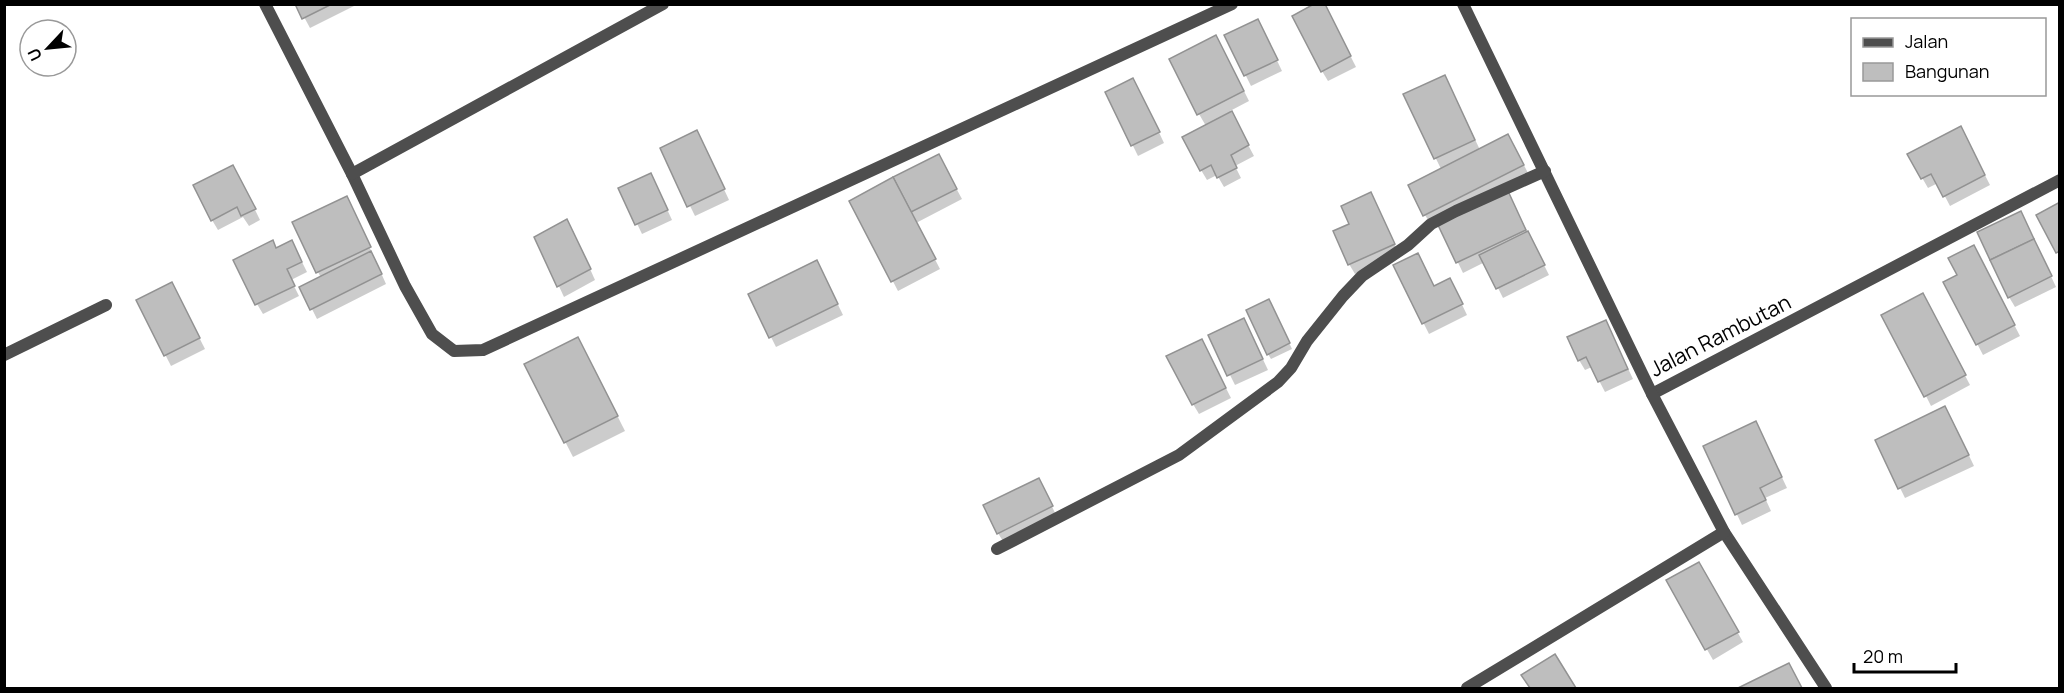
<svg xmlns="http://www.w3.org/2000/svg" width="2064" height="693" viewBox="0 0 2064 693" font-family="Manrope,sans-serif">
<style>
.shadow{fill:#0003}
.building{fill:#bebebe;stroke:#929292;stroke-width:1.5}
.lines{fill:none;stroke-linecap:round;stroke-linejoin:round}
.minor{stroke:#4e4e4e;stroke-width:12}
.labels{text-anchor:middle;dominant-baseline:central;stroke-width:4.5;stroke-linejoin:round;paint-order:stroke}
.street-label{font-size:21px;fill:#000;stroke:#fff}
</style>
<rect width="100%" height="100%" fill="#fff"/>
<g class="shadow">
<polygon points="297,4 358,4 310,28"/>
<polygon points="1328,12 1356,67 1328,81 1322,71"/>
<polygon points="1263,31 1282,71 1251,86 1226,36"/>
<polygon points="1222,47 1249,101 1230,111 1254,156 1235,166 1241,178 1224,187 1217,175 1207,180 1201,170 1206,126 1199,114"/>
<polygon points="1450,86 1480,150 1514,146 1529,175 1431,225 1425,215 1441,169 1405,95"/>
<polygon points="1139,90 1164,143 1138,156 1107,93"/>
<polygon points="1966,138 1990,185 1950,206 1938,183 1928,188 1909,155"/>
<polygon points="702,142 729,200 695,216 662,149"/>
<polygon points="944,166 962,199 916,223 940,269 898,291 851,201"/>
<polygon points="239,177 260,220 249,226 243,217 218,230 212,220"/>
<polygon points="656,185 672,220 642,234 620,188"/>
<polygon points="1371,194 1399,254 1355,274 1349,264 1351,225"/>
<polygon points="1513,203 1549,275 1503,298 1485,262 1463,273 1440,225"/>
<polygon points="352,208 386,284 317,319 312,309 321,278 294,223"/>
<polygon points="2026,223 2056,287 2015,307 2009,297"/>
<polygon points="573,231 595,280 564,297 536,237"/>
<polygon points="276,249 297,252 307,272 291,280 299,296 263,314 257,304"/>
<polygon points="1979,257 2020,336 1983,355 1945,282 1959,276"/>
<polygon points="1395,266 1434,288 1455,290 1467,315 1429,334"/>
<polygon points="822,272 843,315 776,347 750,295"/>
<polygon points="177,294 205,349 171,366 138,301"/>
<polygon points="1928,305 1970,385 1931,406 1926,396"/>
<polygon points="1272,306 1292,349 1271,359 1268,354"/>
<polygon points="1606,322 1633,379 1605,392 1592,367 1585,370 1579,360"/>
<polygon points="1249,330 1268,370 1235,385 1210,335"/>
<polygon points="1207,351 1231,398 1199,414 1193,404"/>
<polygon points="586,354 625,431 573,457 526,365"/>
<polygon points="1951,418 1974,466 1905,498 1877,441"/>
<polygon points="1761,433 1787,488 1765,498 1771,511 1742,525 1705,447"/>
<polygon points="1044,490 1057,517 1004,543 998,533"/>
<polygon points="1699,564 1743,642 1713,660 1668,581"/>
<polygon points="1555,656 1574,688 1531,688 1524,675"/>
<polygon points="1788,665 1801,688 1742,688"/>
</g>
<g class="building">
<polygon points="295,4 332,4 302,19"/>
<polygon points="1314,4 1325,4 1351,56 1321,72 1292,16"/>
<polygon points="1258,19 1278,60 1244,76 1224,35"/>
<polygon points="1216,35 1244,91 1197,115 1169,59"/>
<polygon points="1445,75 1475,140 1434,159 1403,94"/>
<polygon points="1133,78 1160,132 1131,146 1105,92"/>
<polygon points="1232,111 1249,145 1231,155 1237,168 1217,178 1211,165 1200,171 1182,137"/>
<polygon points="1961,126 1985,175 1943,197 1931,174 1921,179 1907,154"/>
<polygon points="697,130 725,189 687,207 660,148"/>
<polygon points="1508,134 1524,165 1423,216 1408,185"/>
<polygon points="939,154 957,189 911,212 893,177"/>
<polygon points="233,165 256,209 241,216 237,207 211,221 193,185"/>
<polygon points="651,173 668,210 635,225 618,188"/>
<polygon points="893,177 936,259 891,282 849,201"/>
<polygon points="1508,191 1526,230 1456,263 1438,225"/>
<polygon points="1371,192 1395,244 1348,265 1333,231 1349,224 1341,206"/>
<polygon points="347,196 371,247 316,273 292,222"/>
<polygon points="2060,202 2060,251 2056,253 2036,215"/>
<polygon points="2021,211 2034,239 1990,260 1977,232"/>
<polygon points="567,219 591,269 557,287 534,237"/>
<polygon points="1528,231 1545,265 1496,289 1479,255"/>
<polygon points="2034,239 2052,276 2008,298 1990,260"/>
<polygon points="273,240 276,248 292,240 302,262 287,269 295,286 255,305 233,260"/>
<polygon points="1974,245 2015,325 1976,345 1943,282 1957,275 1948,258"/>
<polygon points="371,251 382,274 310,310 299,287"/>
<polygon points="1418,253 1434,286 1450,278 1463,304 1422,324 1393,265"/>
<polygon points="817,260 838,304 769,338 748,294"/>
<polygon points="172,282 200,338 164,356 136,300"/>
<polygon points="1923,293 1966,375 1924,397 1881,315"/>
<polygon points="1269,299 1290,343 1267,355 1246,310"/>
<polygon points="1244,318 1263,359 1227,376 1208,335"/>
<polygon points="1606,320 1628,369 1598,382 1586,357 1578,361 1567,337"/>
<polygon points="578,337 618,416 564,443 524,364"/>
<polygon points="1202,339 1226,388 1192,405 1166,356"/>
<polygon points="1945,406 1969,455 1898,489 1875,440"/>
<polygon points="1756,421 1782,477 1760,488 1766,500 1735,515 1703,446"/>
<polygon points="1039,478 1053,506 997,534 983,505"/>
<polygon points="1699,562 1739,632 1705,650 1666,580"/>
<polygon points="1555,654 1576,688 1530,688 1521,675"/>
<polygon points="1789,663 1802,688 1738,688"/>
</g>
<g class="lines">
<g class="minor">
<polyline points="265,4 352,174 405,286 432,334 454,351 483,350 1232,4"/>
<polyline points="1463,4 1652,394 2060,180"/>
<polyline points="352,174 663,4"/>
<polyline points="4,355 106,305"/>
<polyline points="1652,394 1724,532 1826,688"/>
<polyline points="997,549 1179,455 1278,382 1291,368 1307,341 1343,296 1362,276 1408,245 1431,224 1456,211 1545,171"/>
<polyline points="1467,688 1724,532"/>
</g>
</g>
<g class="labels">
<g class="street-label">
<text transform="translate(1720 335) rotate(-27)">Jalan Rambutan</text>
</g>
</g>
<rect width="2064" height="693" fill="none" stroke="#000000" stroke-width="12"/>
<rect x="1851" y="18" width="195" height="78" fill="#ffffff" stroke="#999999" stroke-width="1.5"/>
<rect x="1863" y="38" width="30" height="9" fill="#4e4e4e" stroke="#999999" stroke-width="1.5"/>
<text x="1905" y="48" font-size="18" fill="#000000">Jalan</text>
<rect x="1863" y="63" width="30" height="18" fill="#bebebe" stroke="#999999" stroke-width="1.5"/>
<text x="1905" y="78" font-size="18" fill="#000000">Bangunan</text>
<g transform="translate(48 48) rotate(244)"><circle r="28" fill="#ffffff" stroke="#999999" stroke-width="1.5"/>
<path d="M0-4.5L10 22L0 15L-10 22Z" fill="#000000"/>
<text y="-9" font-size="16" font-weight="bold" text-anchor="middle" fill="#000000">U</text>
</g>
<path d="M1854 663v9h102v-9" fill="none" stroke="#000000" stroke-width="3"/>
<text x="1863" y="663" font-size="18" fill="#000000" stroke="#ffffff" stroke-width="4.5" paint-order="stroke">20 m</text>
</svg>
